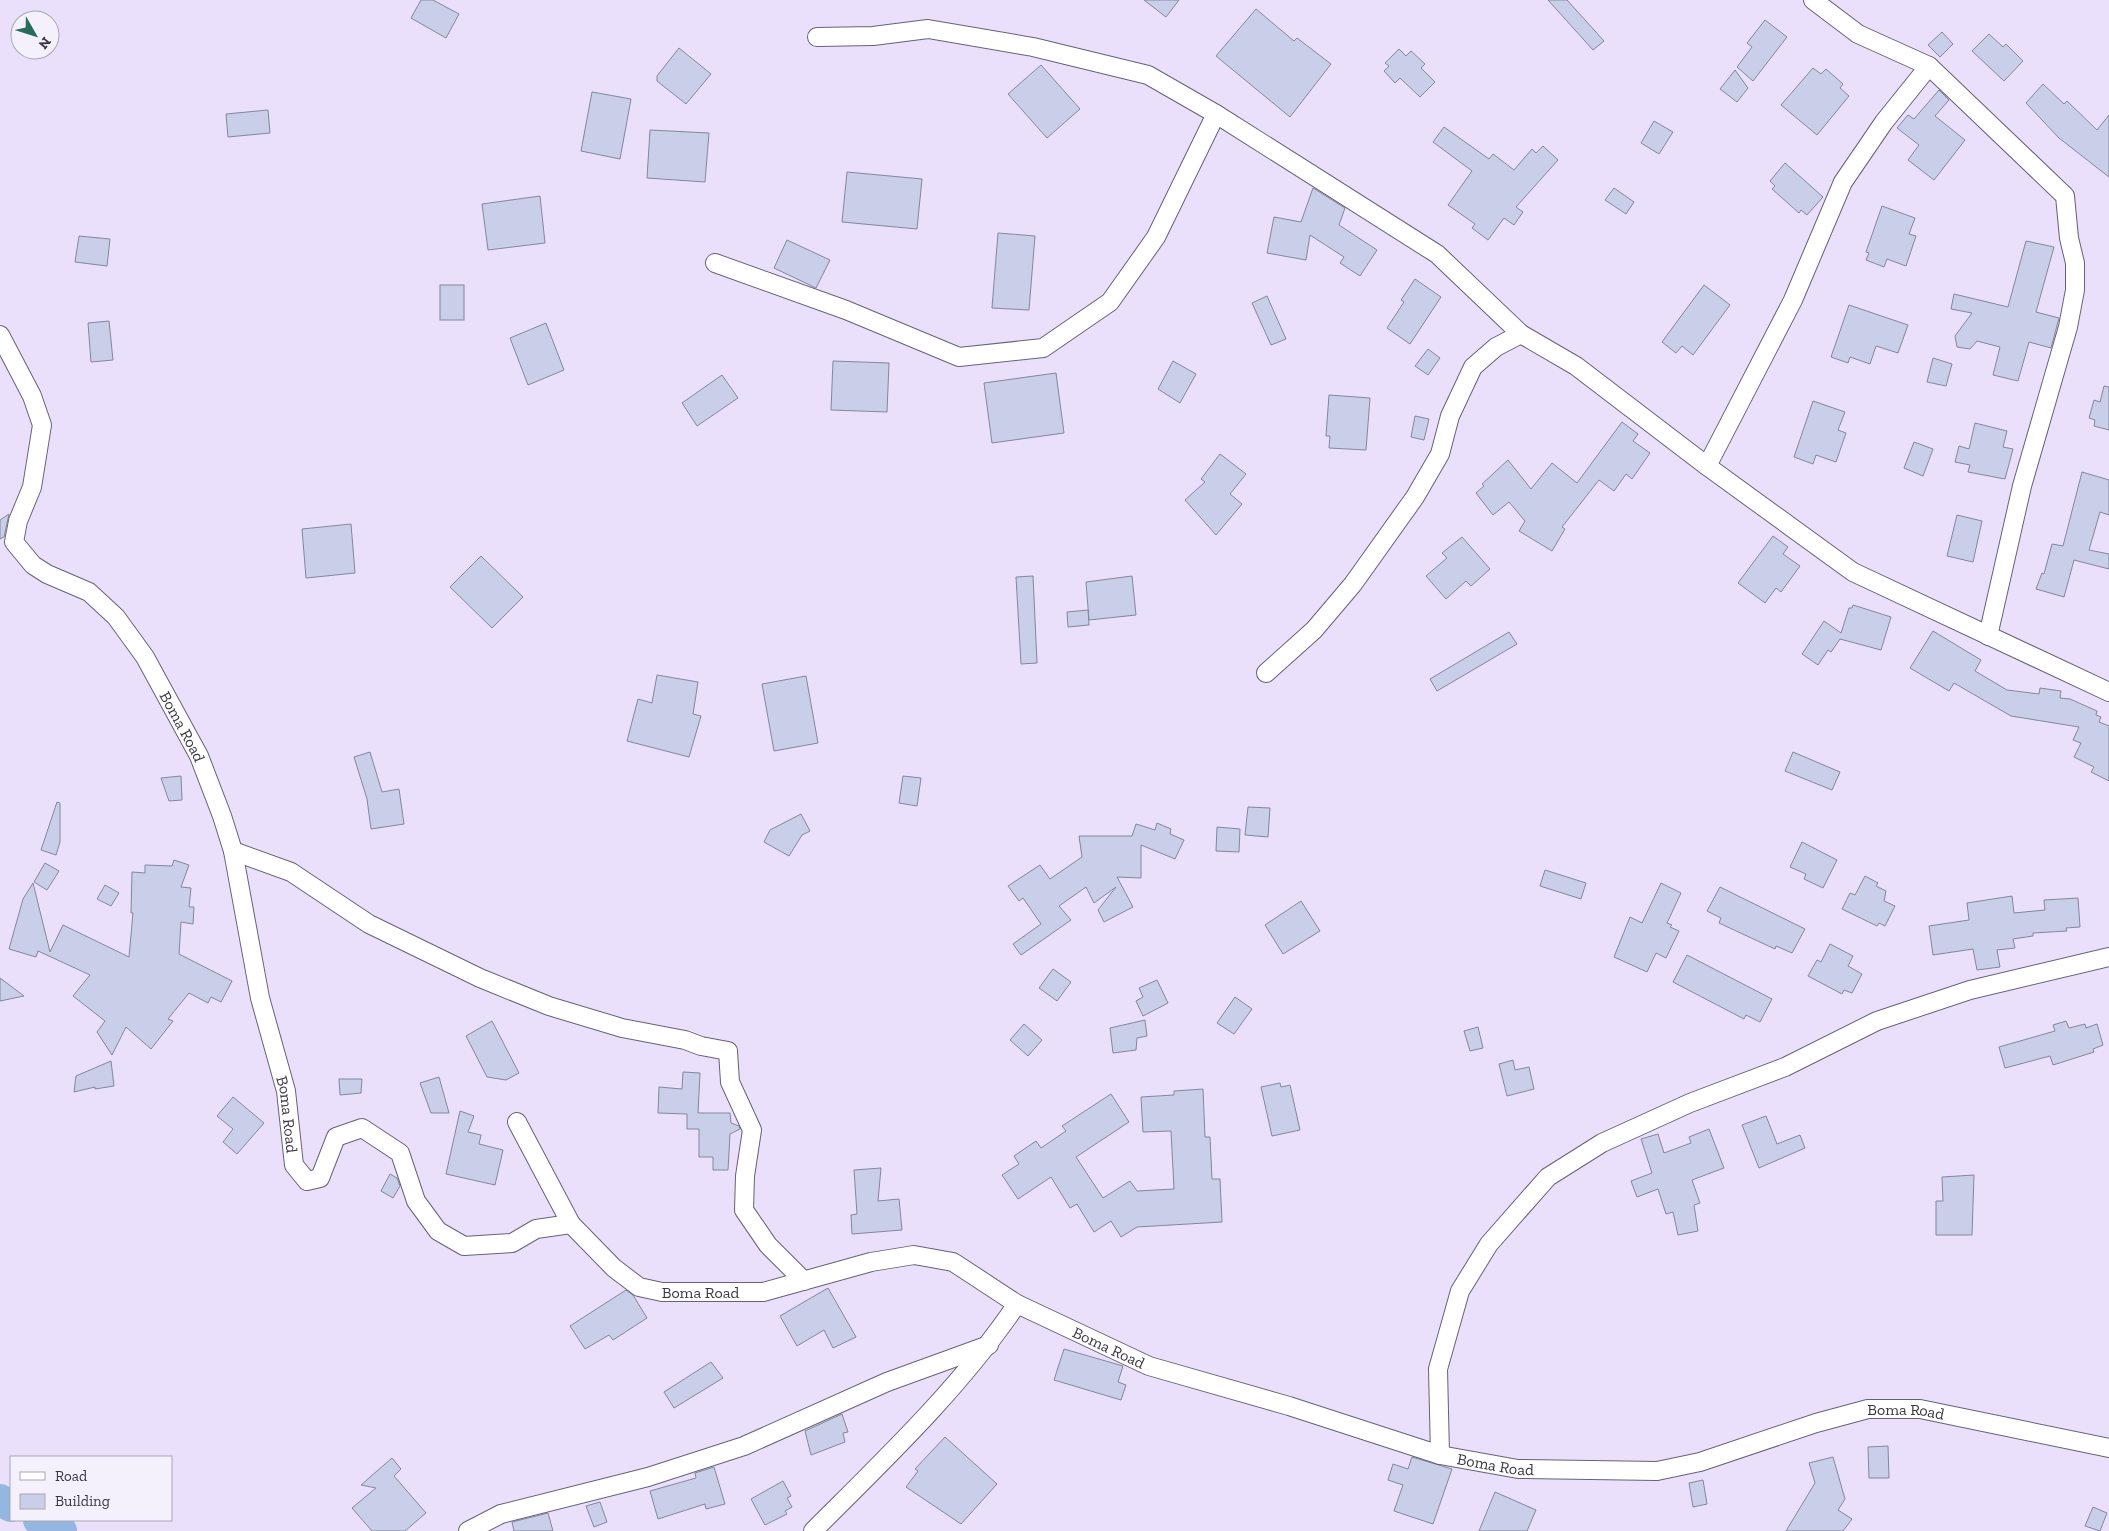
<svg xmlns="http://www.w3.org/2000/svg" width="2109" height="1531" viewBox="0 0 2109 1531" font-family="'Zilla Slab',serif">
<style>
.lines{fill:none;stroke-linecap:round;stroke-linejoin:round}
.river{stroke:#93b7e1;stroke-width:32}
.building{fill:#cacfe9;stroke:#82869e}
.minor-casing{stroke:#696077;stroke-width:20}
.minor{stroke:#fff;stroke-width:18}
.labels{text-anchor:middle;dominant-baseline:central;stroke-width:5;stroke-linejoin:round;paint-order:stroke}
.street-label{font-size:16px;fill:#3a3640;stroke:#f5f1fc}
</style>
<rect width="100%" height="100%" fill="#ebe0fb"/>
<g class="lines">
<g class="river">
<polyline points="0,1500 11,1506"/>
<polyline points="39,1520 61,1531"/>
</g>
</g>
<g class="building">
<polygon points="421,0 433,0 459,14 446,38 411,18"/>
<polygon points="1144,0 1179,0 1166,17"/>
<polygon points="1548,0 1567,0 1604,41 1593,50"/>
<polygon points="1256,9 1294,41 1297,38 1331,64 1290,117 1216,56"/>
<polygon points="1765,20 1787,37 1753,81 1737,67 1752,47 1747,43"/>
<polygon points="1942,32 1953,44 1940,57 1928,45"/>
<polygon points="1989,34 2003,47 2006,44 2023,61 2004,81 1972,51"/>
<polygon points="679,48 711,74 686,104 657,81 657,76"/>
<polygon points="1399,49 1406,56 1411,51 1425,64 1421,68 1435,82 1420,97 1400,78 1395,83 1384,71 1389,66 1385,63"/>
<polygon points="1041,65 1080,109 1047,138 1008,94"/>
<polygon points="1813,68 1821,74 1826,69 1843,84 1840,88 1849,96 1817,135 1781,105"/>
<polygon points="1735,70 1748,88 1737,102 1720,89"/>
<polygon points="2043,84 2064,104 2067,101 2097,130 2109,115 2109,177 2059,138 2026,103"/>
<polygon points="1939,90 1949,100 1935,116 1965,140 1934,180 1908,160 1919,145 1897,128 1908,115 1914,119"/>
<polygon points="592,92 631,99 620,159 581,151"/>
<polygon points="268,110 270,133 228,137 226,114"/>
<polygon points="1654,121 1673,132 1659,154 1641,143"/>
<polygon points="1444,127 1489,159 1493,154 1514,170 1532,149 1536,153 1543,146 1558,160 1516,207 1523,212 1514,225 1504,218 1488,240 1472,228 1475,224 1448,205 1472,171 1433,142"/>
<polygon points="650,130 709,133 705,182 647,178"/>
<polygon points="1785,163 1823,197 1807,215 1801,210 1799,213 1772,189 1775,186 1770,181"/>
<polygon points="847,172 922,179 917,229 842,222"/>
<polygon points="1313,188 1345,208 1339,225 1377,250 1360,276 1340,263 1344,257 1310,235 1306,260 1267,253 1274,217 1301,222"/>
<polygon points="1614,188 1634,202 1626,214 1605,200"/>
<polygon points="540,196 545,243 488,250 482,204"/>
<polygon points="1882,206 1915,218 1909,234 1916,236 1906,266 1887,259 1884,267 1866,260 1869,253 1866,252"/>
<polygon points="998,233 1035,236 1029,310 992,308"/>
<polygon points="79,236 110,239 107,266 75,262"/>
<polygon points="787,240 830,260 816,288 774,268"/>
<polygon points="2026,241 2054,247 2036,312 2059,318 2051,348 2029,342 2018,381 1993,375 2000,347 1977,341 1970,349 1957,347 1955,336 1972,313 1951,309 1954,294 2008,307"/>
<polygon points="1415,279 1441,297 1410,344 1387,328 1404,302 1401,300"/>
<rect x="440" y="285" width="24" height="35"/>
<polygon points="1704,285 1730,305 1693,355 1682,346 1676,353 1662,342"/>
<polygon points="1267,296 1286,339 1271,345 1252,303"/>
<polygon points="1849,305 1908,325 1898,353 1876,346 1870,364 1850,357 1848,363 1831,357"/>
<polygon points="109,321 113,360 91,362 88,323"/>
<polygon points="546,323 564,370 528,385 510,338"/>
<polygon points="1428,349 1440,358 1428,375 1415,366"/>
<polygon points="1933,358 1952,364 1946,386 1927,382"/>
<polygon points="833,361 889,363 887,412 831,410"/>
<polygon points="1173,361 1196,374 1180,403 1158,389"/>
<polygon points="1056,373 1064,433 992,443 984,383"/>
<polygon points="722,375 738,398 697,426 682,403"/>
<polygon points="2104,386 2109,387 2109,430 2094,426 2095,420 2089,418 2094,400 2100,402"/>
<polygon points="1329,395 1370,398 1366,450 1329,448 1330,436 1326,436"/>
<polygon points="1813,401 1845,412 1838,430 1846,433 1836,462 1816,455 1813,464 1794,457"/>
<polygon points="1415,416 1429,419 1424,440 1411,437"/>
<polygon points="1622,422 1638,434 1633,441 1650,453 1632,479 1626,474 1614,491 1599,480 1562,527 1565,529 1552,551 1519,531 1525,521 1509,502 1493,515 1476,493 1484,486 1482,484 1508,460 1531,489 1552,463 1577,483"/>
<polygon points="1975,423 2007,431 2003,447 2013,449 2005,479 1968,472 1970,465 1955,462 1959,446 1969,449"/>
<polygon points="1914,442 1933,449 1923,476 1904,468"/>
<polygon points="1220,454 1246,474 1230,494 1242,504 1216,535 1185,500 1205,482 1201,479"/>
<polygon points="2082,472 2109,480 2109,515 2100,512 2089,550 2109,554 2109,569 2074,560 2064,597 2036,589 2042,573 2044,574 2052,544 2063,546"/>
<polygon points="9,514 4,537 0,539 0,520"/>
<polygon points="1957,515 1982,521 1973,562 1947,556"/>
<polygon points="351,524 355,573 306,578 302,529"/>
<polygon points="1773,536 1788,547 1783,554 1800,566 1781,592 1776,588 1765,603 1738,583"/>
<polygon points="1462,537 1490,569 1471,586 1466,581 1446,599 1426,576 1447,558 1442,553"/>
<polygon points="481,556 523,597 492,628 450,587"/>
<polygon points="1033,576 1037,663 1021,664 1016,577"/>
<polygon points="1132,576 1136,615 1089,620 1086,582"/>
<polygon points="1853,605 1891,617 1881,650 1840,639 1831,652 1828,650 1818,665 1802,654 1824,621 1841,633 1849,608 1852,608"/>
<polygon points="1088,610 1089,625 1068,627 1067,612"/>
<polygon points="1933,631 1981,660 1975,671 2007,690 2039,694 2040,688 2061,691 2060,698 2070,699 2097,711 2096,715 2101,717 2099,722 2109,726 2109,781 2091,772 2094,767 2074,757 2081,743 2073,740 2079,727 2011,716 1954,683 1949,691 1910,668"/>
<polygon points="1509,632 1517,644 1437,691 1430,679"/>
<polygon points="657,675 698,682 693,714 701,716 689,757 627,741 638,699 652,703"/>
<polygon points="806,676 818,743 774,751 762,684"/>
<polygon points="370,752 382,792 399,789 404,824 371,829 367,799 354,757"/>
<polygon points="1793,752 1840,772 1832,790 1785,771"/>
<polygon points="181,776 182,800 169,801 161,778"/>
<polygon points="903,776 921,778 917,806 899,803"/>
<polygon points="57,802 60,803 60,842 56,855 41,850"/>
<polygon points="1248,807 1270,808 1268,837 1245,835"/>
<polygon points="801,814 810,831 802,835 789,856 764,842 770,830"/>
<polygon points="1157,823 1171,829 1170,834 1184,840 1175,859 1141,845 1141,878 1117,877 1133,907 1104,922 1098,910 1116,887 1094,903 1086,887 1059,906 1071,920 1021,955 1013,944 1041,924 1023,898 1019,901 1008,886 1040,865 1050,879 1082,857 1079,836 1132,836 1136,824 1155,830"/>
<polygon points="1217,827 1240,829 1239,852 1216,851"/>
<polygon points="1802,842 1837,860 1823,888 1804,879 1806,874 1790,867"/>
<polygon points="174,860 189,865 181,887 191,888 189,907 194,907 193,924 181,922 179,954 232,981 221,1002 211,997 208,1003 189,993 168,1019 173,1021 151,1049 126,1027 112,1055 97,1032 105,1021 73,996 90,975 38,951 36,957 9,949 23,899 33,883 50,952 63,925 129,957 133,913 131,913 132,872 145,873 145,865 172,866"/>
<polygon points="45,863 59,871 47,890 34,882"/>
<polygon points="1545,870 1586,883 1581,899 1540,886"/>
<polygon points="1865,876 1878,883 1876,886 1886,891 1884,901 1895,906 1885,926 1879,923 1877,926 1842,909 1850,893 1855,895"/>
<polygon points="1661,883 1681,893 1667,923 1672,925 1670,927 1679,931 1666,958 1656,953 1647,972 1614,957 1630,917 1642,923"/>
<polygon points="105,885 119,893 111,906 97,899"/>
<polygon points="1720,887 1805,929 1792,953 1776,946 1775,949 1719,923 1721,918 1707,911"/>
<polygon points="2012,896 2014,913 2045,910 2044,900 2078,898 2080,927 2066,928 2067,931 2033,933 2033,936 2013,939 2015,948 1997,950 2000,967 1977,970 1973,949 1933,955 1929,926 1969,920 1967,903"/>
<polygon points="1301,901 1320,931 1283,954 1265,925"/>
<polygon points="1830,944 1853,956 1848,966 1862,974 1852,993 1844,990 1842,994 1808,976 1817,960 1821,962"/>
<polygon points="1687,955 1772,999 1760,1022 1746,1015 1744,1019 1673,982"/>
<polygon points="1053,969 1071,982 1057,1001 1039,988"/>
<polygon points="0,978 24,996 0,1001"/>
<polygon points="1157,980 1168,1003 1143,1016 1136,1001 1143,997 1139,988"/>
<polygon points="1235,997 1252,1009 1234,1034 1217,1023"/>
<polygon points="1145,1020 1147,1036 1137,1038 1136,1050 1113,1053 1110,1028"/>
<polygon points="492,1021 519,1073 506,1080 487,1077 466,1036"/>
<polygon points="2066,1021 2069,1028 2085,1024 2086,1028 2097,1024 2103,1045 2093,1049 2094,1052 2053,1065 2050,1056 2005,1068 1999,1047 2055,1031 2053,1025"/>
<polygon points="1024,1024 1042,1040 1028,1056 1010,1040"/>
<polygon points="1478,1027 1483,1048 1470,1051 1464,1031"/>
<polygon points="1513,1060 1515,1070 1529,1067 1534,1089 1507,1096 1499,1064"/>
<polygon points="111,1061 114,1086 95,1089 95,1087 74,1092 76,1076"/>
<polygon points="683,1072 700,1073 698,1113 730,1113 731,1123 739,1126 740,1129 730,1134 728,1170 713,1170 713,1157 699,1157 699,1129 687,1129 687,1114 658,1113 659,1087 682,1089"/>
<polygon points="439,1077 449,1113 431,1113 420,1083"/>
<polygon points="339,1079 362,1079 361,1093 340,1095"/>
<polygon points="1280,1083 1281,1087 1290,1085 1300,1130 1272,1136 1261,1087"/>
<polygon points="1203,1089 1205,1137 1210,1137 1212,1179 1220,1179 1222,1222 1137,1227 1121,1237 1111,1221 1094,1232 1077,1204 1070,1208 1051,1177 1018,1199 1002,1175 1019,1164 1014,1156 1036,1141 1041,1148 1066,1131 1062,1126 1111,1094 1129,1122 1076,1157 1103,1198 1130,1181 1137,1191 1174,1189 1171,1131 1143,1132 1141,1097 1174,1095 1174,1091"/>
<polygon points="233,1097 264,1123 237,1154 223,1142 233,1129 217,1116"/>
<polygon points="460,1111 474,1116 468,1132 481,1135 479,1144 503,1150 495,1185 446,1174"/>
<polygon points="1766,1116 1777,1144 1800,1135 1805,1148 1759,1168 1742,1125"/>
<polygon points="1709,1129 1724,1168 1692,1180 1700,1203 1694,1205 1698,1231 1678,1235 1673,1212 1666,1214 1658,1189 1637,1197 1631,1181 1652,1173 1641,1139 1658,1134 1664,1153 1691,1143 1689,1137"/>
<polygon points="881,1168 878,1201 899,1199 902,1230 852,1234 851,1215 857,1214 854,1170"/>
<polygon points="390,1174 397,1178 400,1186 393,1198 381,1191"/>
<polygon points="1974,1175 1972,1235 1936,1235 1936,1201 1943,1201 1942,1177"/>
<polygon points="828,1288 856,1337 833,1348 824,1330 797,1346 780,1316"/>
<polygon points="626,1290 633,1295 647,1318 613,1340 609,1335 585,1349 570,1326"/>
<polygon points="1064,1349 1123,1366 1118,1382 1126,1385 1121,1400 1054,1380"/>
<polygon points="711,1362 723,1378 674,1408 664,1392"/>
<polygon points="842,1414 848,1432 843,1433 845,1442 811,1455 805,1431"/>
<polygon points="945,1437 997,1484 961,1524 906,1487 918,1471 915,1469"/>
<polygon points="1888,1446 1889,1478 1869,1478 1868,1447"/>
<polygon points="1412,1457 1452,1469 1433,1524 1394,1511 1403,1485 1388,1480 1393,1464 1408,1469"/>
<polygon points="1833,1457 1845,1499 1838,1510 1852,1519 1843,1531 1786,1531 1815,1483 1809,1463"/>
<polygon points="392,1458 401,1469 394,1476 426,1513 405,1531 372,1531 352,1508 376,1488 361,1485"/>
<polygon points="714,1467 725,1504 706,1509 705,1504 658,1519 650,1491 696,1478 695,1473"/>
<polygon points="1703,1480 1707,1504 1693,1507 1689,1483"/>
<polygon points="783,1481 791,1496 787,1498 792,1507 785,1511 787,1514 765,1525 751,1499"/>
<polygon points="1495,1492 1536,1510 1527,1531 1479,1531"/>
<polygon points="600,1502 607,1522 594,1527 586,1506"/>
<polygon points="2093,1507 2107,1513 2100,1531 2085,1526"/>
<polygon points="548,1513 553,1531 514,1531 512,1522"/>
</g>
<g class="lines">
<g class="minor-casing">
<g id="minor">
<polyline points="1813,0 1858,34 1929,66 2065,196 2069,238 2075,263 2075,290 2068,327 2022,486 1988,636"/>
<polyline points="817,37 873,36 928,29 1033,47 1148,75 1216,114 1437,254 1521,334 1576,366 1707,466 1853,572 2109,692"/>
<polyline points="715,263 846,310 959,357 1043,348 1110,302 1156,237 1216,114"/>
<path id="s1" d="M 0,335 L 32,396 L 42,425 L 32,487 L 18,521 L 14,542 L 33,565 L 47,574 L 89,592 L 116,617 L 145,657 L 199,756 L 222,816 L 233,851 L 260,998 L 286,1091 L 294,1165 L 307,1181 L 320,1178 L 336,1137 L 362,1128 L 400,1153 L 416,1201 L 438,1231 L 464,1246 L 512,1243 L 536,1229 L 571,1224 L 614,1268 L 639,1287 L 662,1292 L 763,1292 L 871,1262 L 914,1255 L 953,1262 L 1017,1304 L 1149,1366 L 1289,1406 L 1440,1455 L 1518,1469 L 1657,1471 L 1700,1462 L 1816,1423 L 1868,1409 L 1920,1409 L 2109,1448"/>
<polyline points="1707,466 1793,300 1843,182 1884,122 1929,66"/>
<polyline points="1266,673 1314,630 1353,584 1415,497 1440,454 1450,416 1473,367 1496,347 1521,334"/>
<polyline points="233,851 291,872 369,924 480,978 549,1006 622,1028 685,1040 701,1046 728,1051 730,1082 752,1130 745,1176 744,1210 768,1245 804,1281"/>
<polyline points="517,1122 571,1224"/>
<polyline points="1440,1455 1438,1369 1460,1291 1489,1244 1548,1177 1602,1143 1690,1103 1785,1067 1877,1021 1970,990 2109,957"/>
<polyline points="468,1531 501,1514 648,1477 744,1446 887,1382 989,1345"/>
<path d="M 813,1531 C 885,1459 960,1388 1017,1304"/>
</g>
</g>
<use href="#minor" class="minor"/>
</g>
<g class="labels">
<g class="street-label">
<text stroke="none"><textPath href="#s1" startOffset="478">Boma Road</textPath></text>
<text stroke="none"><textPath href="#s1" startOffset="882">Boma Road</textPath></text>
<text stroke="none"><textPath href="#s1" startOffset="1468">Boma Road</textPath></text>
<text stroke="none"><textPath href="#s1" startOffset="1904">Boma Road</textPath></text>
<text stroke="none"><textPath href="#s1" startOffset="2729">Boma Road</textPath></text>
<text stroke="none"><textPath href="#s1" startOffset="2309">Boma Road</textPath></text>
</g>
</g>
<rect x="10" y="1456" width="162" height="65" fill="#f5f1fc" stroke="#aaa6b1"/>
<rect x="20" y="1472" width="25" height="8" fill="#ffffff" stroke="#aaa6b1"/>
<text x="55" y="1481" font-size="15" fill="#3a3640">Road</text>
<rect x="20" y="1494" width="25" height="15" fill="#cacfe9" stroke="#aaa6b1"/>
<text x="55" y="1506" font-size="15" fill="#3a3640">Building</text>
<g transform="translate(35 35) rotate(129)"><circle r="24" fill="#f5f1fc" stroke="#aaa6b1"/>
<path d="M0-4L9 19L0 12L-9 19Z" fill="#276b5d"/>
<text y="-8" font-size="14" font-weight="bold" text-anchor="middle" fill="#3a3640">N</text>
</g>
</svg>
